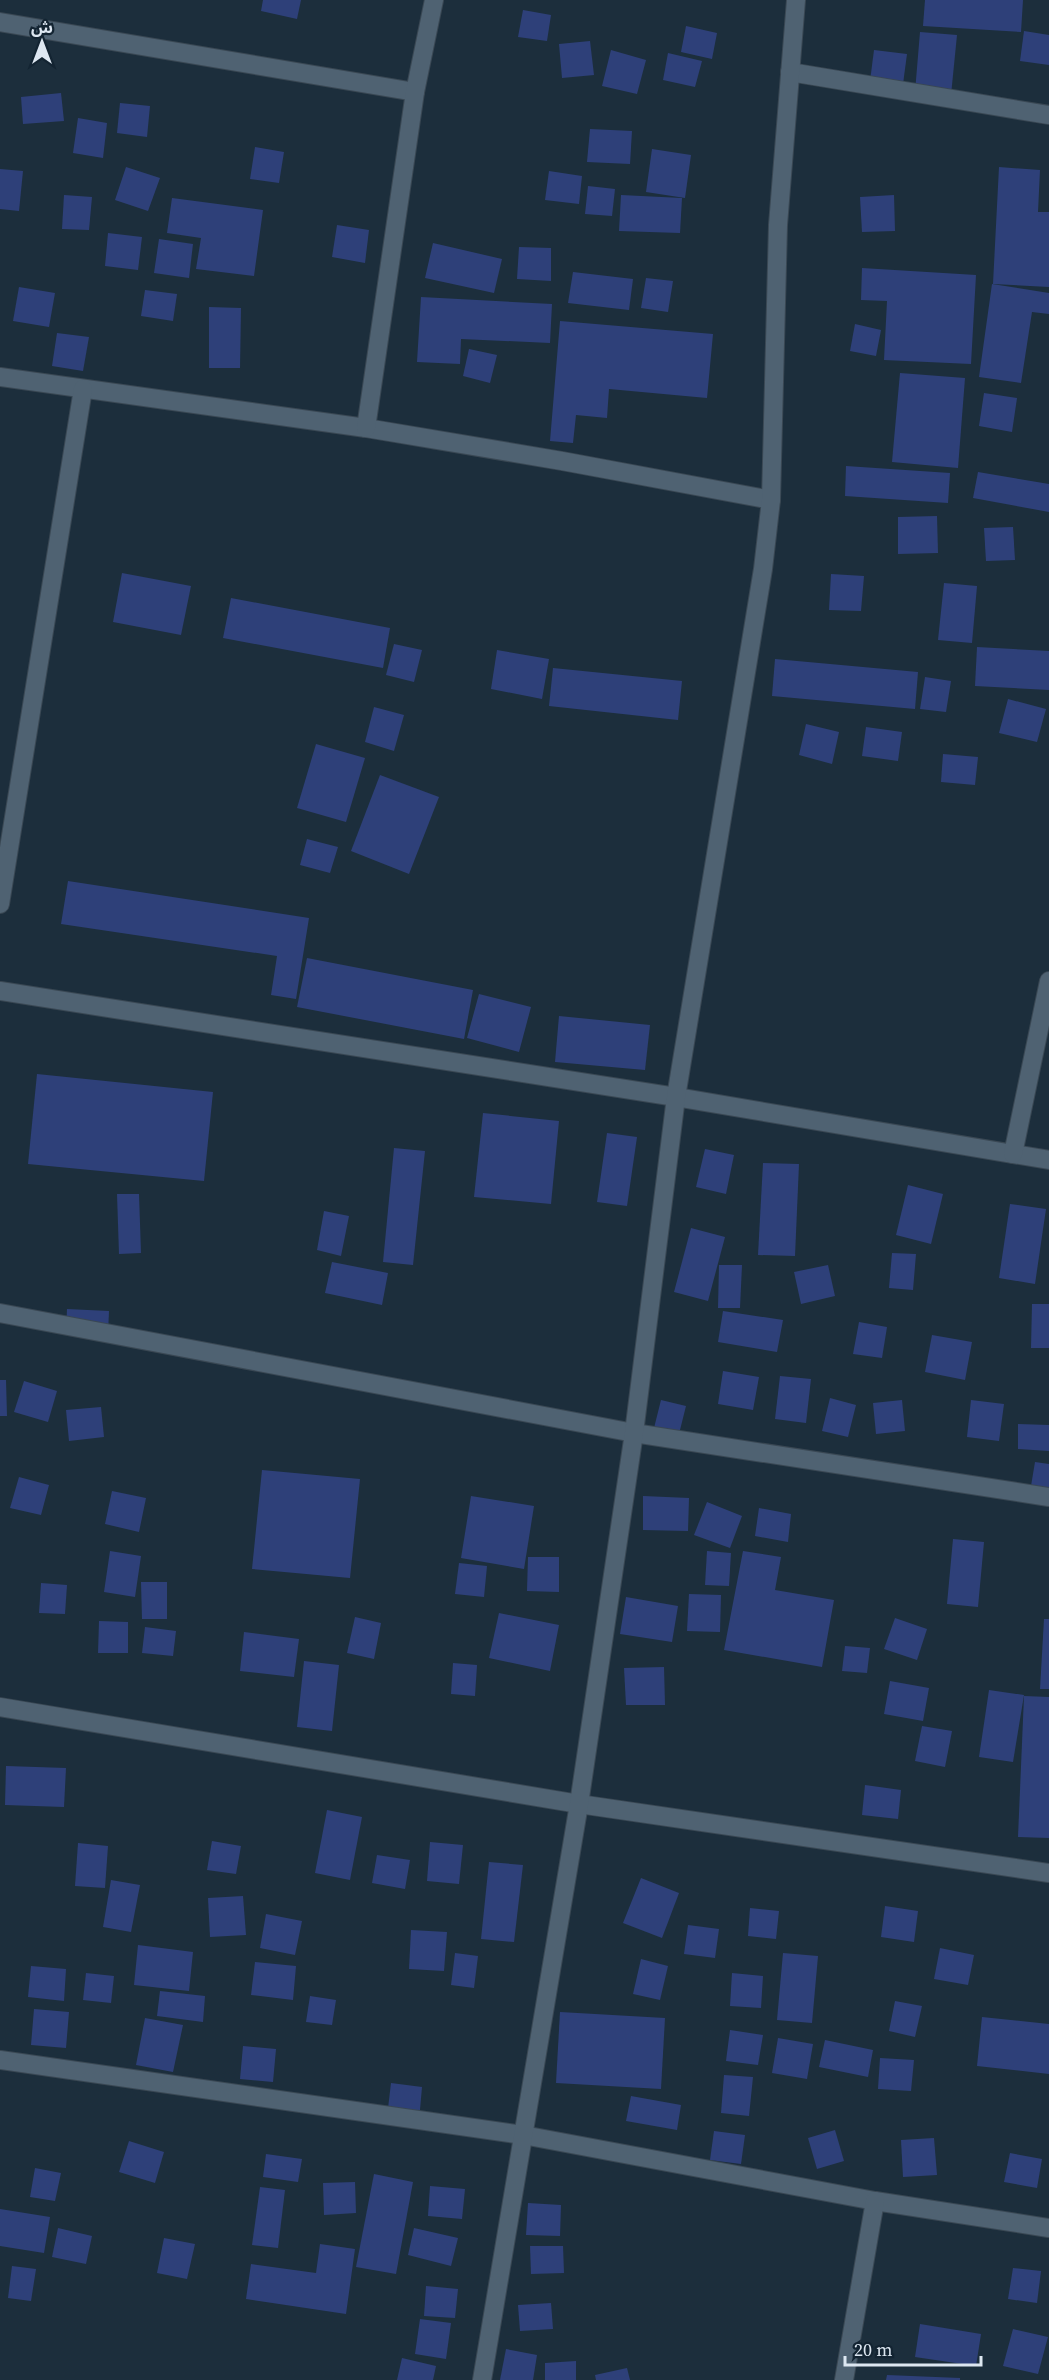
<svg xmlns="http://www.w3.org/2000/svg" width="1049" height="2380" viewBox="0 0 1049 2380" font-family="'Source Serif 4','Noto Sans Arabic',serif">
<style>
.building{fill:#2e4079}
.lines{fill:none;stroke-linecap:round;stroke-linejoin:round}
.street-casing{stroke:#3a4854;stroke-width:20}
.street{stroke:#4f6272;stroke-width:18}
</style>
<rect width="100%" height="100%" fill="#1c2e3c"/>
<g class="building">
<polygon points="263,0 301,0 297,19 261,11"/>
<polygon points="925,0 1023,0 1021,32 923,26"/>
<polygon points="523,10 551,15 547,41 518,37"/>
<polygon points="686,26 717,33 712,59 681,52"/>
<polygon points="1024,31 1049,35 1049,65 1020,61"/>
<polygon points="920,32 957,35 951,95 915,92"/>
<polygon points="590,41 594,75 562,78 559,44"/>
<polygon points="611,50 646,60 637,94 602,86"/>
<polygon points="874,50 907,54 903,84 870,81"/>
<polygon points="668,53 702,61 695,87 663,80"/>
<polygon points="61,93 64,121 23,124 21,97"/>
<polygon points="120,103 150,106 147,137 117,133"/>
<polygon points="78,118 107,123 103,158 73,153"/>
<polygon points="590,129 632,131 630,164 587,162"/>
<polygon points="255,147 284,152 279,183 250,179"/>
<polygon points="652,149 691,155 685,198 646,192"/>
<polygon points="126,167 160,178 148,211 115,200"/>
<polygon points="999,167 1040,170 1038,212 1049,212 1049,287 993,284"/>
<polygon points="0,169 23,171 19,211 0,209"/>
<polygon points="549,171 582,176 579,204 545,200"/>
<polygon points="588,186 615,189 612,216 585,214"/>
<polygon points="64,195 92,197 89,230 62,229"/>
<polygon points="621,195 682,198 680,233 619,231"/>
<polygon points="894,195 895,231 862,232 860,197"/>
<polygon points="172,198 263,210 254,276 196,269 201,238 167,233"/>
<polygon points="337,225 369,230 365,263 332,257"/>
<polygon points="108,233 142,237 138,270 105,266"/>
<polygon points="159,239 193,244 189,278 154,273"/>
<polygon points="433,243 502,259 494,293 425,278"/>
<polygon points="519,247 551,248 551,281 517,279"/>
<polygon points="862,268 976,275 971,364 884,360 887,301 861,300"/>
<polygon points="573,272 633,279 629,310 568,303"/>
<polygon points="646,278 673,281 668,312 641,308"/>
<polygon points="992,284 1049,293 1049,314 1032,312 1021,383 979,377"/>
<polygon points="19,287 55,293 49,327 13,321"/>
<polygon points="145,290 177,294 173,321 141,316"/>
<polygon points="421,297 552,304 550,343 461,339 460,364 417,362"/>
<polygon points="209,307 241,308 240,368 209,368"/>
<polygon points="560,321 713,334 707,398 609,389 607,418 576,415 573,443 550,441"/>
<polygon points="855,324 881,330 876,356 850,351"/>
<polygon points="57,333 89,337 83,371 52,366"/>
<polygon points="469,349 497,355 490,383 463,376"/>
<polygon points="900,373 965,378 958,468 892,462"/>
<polygon points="984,393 1017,398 1012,432 979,426"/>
<polygon points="846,466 950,473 948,503 845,496"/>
<polygon points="978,472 1049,484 1049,512 973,498"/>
<polygon points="937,516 938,553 898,554 898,517"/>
<polygon points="1013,527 1015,560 986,561 984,528"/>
<polygon points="122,573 191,586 181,635 113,622"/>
<polygon points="831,574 864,576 861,611 829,610"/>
<polygon points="944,583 977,586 972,643 938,640"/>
<polygon points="231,598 390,628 383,668 223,638"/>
<polygon points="394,644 422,650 414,682 386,675"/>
<polygon points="977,647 1049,651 1049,690 975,686"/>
<polygon points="497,650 549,659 542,699 491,689"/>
<polygon points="775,659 918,672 915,709 772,696"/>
<polygon points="553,668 682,681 678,720 549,706"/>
<polygon points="925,677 951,681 946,712 920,709"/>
<polygon points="1008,699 1046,709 1037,742 999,733"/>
<polygon points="374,707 404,715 394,751 365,742"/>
<polygon points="806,724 839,732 832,764 799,755"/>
<polygon points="866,727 902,732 898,761 862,756"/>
<polygon points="316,744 365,758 346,822 297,808"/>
<polygon points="943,754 978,757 975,785 941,782"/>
<polygon points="380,775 439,797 409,874 351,851"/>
<polygon points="307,839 338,847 330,873 300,865"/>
<polygon points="68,881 309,918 296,999 271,995 277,956 61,924"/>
<polygon points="307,958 473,990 464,1039 297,1007"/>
<polygon points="479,994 531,1007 519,1052 467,1038"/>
<polygon points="559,1016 650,1025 645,1070 555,1062"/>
<polygon points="37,1074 213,1092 204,1181 28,1164"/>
<polygon points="483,1113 559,1121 551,1204 474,1197"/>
<polygon points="607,1133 637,1137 627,1206 597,1202"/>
<polygon points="394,1148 425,1151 413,1265 383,1262"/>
<polygon points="705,1149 734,1155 726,1194 696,1187"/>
<polygon points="763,1163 799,1164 795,1256 758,1255"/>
<polygon points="908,1185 943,1194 931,1244 896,1235"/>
<polygon points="117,1194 139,1194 141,1253 119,1254"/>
<polygon points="1010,1204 1046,1209 1035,1284 999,1278"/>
<polygon points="324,1211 349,1216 341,1256 317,1250"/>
<polygon points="691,1228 725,1237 708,1301 674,1292"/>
<polygon points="892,1253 916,1254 913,1290 889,1288"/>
<polygon points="332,1262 388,1273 382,1305 325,1293"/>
<polygon points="719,1265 742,1265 740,1308 718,1308"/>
<polygon points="828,1265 835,1296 801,1304 794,1272"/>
<polygon points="1032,1304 1049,1304 1049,1348 1031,1348"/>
<polygon points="67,1309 109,1311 108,1334 66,1333"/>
<polygon points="723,1311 783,1320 777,1352 718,1342"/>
<polygon points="859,1322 887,1327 882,1358 853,1354"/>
<polygon points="932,1335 972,1342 965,1380 925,1372"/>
<polygon points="723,1371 759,1377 753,1410 718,1404"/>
<polygon points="780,1376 811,1379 806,1423 775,1419"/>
<polygon points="0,1380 6,1380 7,1416 0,1416"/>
<polygon points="24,1381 57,1391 48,1422 14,1412"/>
<polygon points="830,1398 856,1405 848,1437 822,1431"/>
<polygon points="661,1400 686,1406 679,1434 654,1428"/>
<polygon points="902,1400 905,1431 876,1434 873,1403"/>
<polygon points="971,1400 1004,1404 999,1441 967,1437"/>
<polygon points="101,1407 104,1437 69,1441 66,1410"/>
<polygon points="1018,1424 1049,1425 1049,1451 1018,1449"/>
<polygon points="1035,1462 1049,1464 1049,1495 1030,1492"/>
<polygon points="262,1470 360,1479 350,1578 252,1569"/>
<polygon points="19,1477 49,1485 41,1515 10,1508"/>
<polygon points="112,1491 146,1498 139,1532 105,1524"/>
<polygon points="471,1496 534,1506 524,1569 461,1558"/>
<polygon points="643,1496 689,1498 688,1531 643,1530"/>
<polygon points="707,1502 742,1516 730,1548 694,1535"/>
<polygon points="759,1508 791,1514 788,1542 755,1536"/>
<polygon points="953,1539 984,1542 978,1607 947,1604"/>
<polygon points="110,1551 141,1556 135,1597 104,1592"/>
<polygon points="707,1551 731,1553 729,1586 705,1585"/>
<polygon points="743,1551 781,1557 775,1590 834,1600 822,1667 724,1650"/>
<polygon points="528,1557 559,1557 559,1592 527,1591"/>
<polygon points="459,1563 487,1566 484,1597 455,1594"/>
<polygon points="141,1582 167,1582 167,1619 142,1619"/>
<polygon points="41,1583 67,1585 65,1614 39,1613"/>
<polygon points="689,1594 721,1595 720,1632 687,1631"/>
<polygon points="626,1597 678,1606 672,1642 620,1634"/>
<polygon points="499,1613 559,1625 550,1671 489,1658"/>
<polygon points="355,1617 381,1623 374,1659 347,1653"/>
<polygon points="895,1618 927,1629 917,1660 884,1649"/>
<polygon points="1044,1619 1049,1619 1049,1689 1040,1689"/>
<polygon points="99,1621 128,1622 128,1653 98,1653"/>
<polygon points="145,1627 176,1631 173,1656 142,1653"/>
<polygon points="244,1632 299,1639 294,1677 240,1671"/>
<polygon points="845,1646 870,1648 867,1673 842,1671"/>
<polygon points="304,1661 339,1665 332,1731 297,1727"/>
<polygon points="453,1663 477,1665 475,1696 451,1694"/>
<polygon points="664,1667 665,1705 626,1705 624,1668"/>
<polygon points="890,1681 929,1688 923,1721 884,1714"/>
<polygon points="989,1690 1024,1695 1013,1762 979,1757"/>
<polygon points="1024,1696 1049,1697 1049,1838 1018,1837"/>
<polygon points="922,1726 952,1731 945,1767 915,1761"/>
<polygon points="6,1766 66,1768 64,1807 5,1805"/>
<polygon points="865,1785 901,1790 898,1819 862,1815"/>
<polygon points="327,1810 362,1817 350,1880 315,1873"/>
<polygon points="212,1841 241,1846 236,1874 207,1870"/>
<polygon points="430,1842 463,1845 459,1884 427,1881"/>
<polygon points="78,1843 108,1846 105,1888 75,1886"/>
<polygon points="377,1855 410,1860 405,1889 372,1883"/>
<polygon points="489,1862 523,1865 514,1942 481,1939"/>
<polygon points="641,1878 679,1893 662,1938 623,1923"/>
<polygon points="111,1880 140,1885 131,1932 103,1927"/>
<polygon points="243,1896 246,1935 210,1937 208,1898"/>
<polygon points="885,1906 918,1911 914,1942 881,1937"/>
<polygon points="750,1908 779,1911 776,1939 748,1936"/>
<polygon points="266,1914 302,1921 295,1955 260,1948"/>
<polygon points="688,1925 719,1929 715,1958 684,1954"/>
<polygon points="411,1930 447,1932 444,1971 409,1969"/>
<polygon points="138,1945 193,1952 189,1991 134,1985"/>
<polygon points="940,1948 974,1955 968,1985 934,1979"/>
<polygon points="455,1953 478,1956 474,1988 451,1985"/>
<polygon points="783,1953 818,1956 812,2023 777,2020"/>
<polygon points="641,1959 668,1966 660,2000 633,1994"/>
<polygon points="255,1962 296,1966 293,2000 251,1995"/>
<polygon points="31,1966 66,1969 64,2001 28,1997"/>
<polygon points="86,1973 114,1976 111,2003 83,2000"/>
<polygon points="732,1973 763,1976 761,2008 730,2006"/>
<polygon points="160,1991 205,1996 203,2022 157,2016"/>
<polygon points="310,1996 336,2000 332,2025 306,2022"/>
<polygon points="895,2001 922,2006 915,2037 889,2031"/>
<polygon points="34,2009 69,2012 66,2048 31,2045"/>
<polygon points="560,2012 665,2018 661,2089 556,2083"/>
<polygon points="982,2017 1049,2024 1049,2074 977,2066"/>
<polygon points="145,2018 183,2025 173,2072 136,2065"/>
<polygon points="730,2030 763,2035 758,2065 726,2061"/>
<polygon points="778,2038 813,2044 807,2079 772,2073"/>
<polygon points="825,2040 873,2050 868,2077 819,2067"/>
<polygon points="243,2046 276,2049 273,2082 240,2079"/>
<polygon points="880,2058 914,2060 911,2091 878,2089"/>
<polygon points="724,2075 753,2077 749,2116 721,2113"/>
<polygon points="391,2083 422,2087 419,2121 387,2117"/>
<polygon points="631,2096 681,2105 677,2130 626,2121"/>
<polygon points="835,2130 844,2161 817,2169 808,2138"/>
<polygon points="714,2131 745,2135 741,2164 710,2160"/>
<polygon points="934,2138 937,2175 903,2177 901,2140"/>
<polygon points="129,2141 164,2152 155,2183 119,2172"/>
<polygon points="1010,2153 1042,2159 1037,2188 1004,2182"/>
<polygon points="266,2154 302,2159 298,2182 263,2177"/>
<polygon points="35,2168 61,2173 55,2201 30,2197"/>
<polygon points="374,2174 413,2182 396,2274 356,2267"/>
<polygon points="355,2182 356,2213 324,2215 323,2183"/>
<polygon points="430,2186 465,2189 462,2219 428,2216"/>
<polygon points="260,2187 285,2190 278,2248 252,2245"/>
<polygon points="528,2203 561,2205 560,2236 526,2235"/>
<polygon points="0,2209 50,2217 44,2253 0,2246"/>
<polygon points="58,2228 92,2236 86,2264 52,2257"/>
<polygon points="414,2228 458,2238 451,2266 408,2255"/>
<polygon points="164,2238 195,2244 187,2279 157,2273"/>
<polygon points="320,2244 355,2249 346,2314 246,2299 251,2264 316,2273"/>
<polygon points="530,2246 563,2246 564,2273 531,2274"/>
<polygon points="12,2266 36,2269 31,2301 8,2298"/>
<polygon points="1013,2268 1041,2271 1037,2303 1008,2299"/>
<polygon points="426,2286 458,2289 455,2318 424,2316"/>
<polygon points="551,2303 553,2329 520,2331 518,2305"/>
<polygon points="420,2319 451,2323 446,2359 415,2354"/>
<polygon points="920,2324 981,2334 976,2366 915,2357"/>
<polygon points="1013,2329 1048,2337 1038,2374 1003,2366"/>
<polygon points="506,2349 537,2355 533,2380 500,2380"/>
<polygon points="402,2358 436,2366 433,2380 397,2380"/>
<polygon points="576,2361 576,2380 545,2380 545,2363"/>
<polygon points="627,2368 630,2380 596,2380 595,2375"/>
<polygon points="887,2375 960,2378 960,2380 886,2380"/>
</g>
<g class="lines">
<g class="street-casing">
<g id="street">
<polyline points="0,22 415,92"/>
<polyline points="790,72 1049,115"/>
<polyline points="0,377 366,428 562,461 771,500"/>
<polyline points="366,428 415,92 434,0"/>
<polyline points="0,904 83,389"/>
<polyline points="0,991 676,1097 1049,1160"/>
<polyline points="1013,1154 1049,981"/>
<polyline points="0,1313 634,1433 1049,1497"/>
<polyline points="0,1707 579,1804 1049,1873"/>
<polyline points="0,2060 523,2135 875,2201 1049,2228"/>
<polyline points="482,2380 579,1804 634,1433 676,1097 763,569 771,500 778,225 796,0"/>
<polyline points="844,2380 875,2201"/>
</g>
</g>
<use href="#street" class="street"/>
</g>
<g transform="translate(42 42)" stroke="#132432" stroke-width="4.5" paint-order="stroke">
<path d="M0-4.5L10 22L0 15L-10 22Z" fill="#dde7f1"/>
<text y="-9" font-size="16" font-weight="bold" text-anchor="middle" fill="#dde7f1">ش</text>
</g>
<path d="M845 2356v9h136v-9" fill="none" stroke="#dde7f1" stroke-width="3"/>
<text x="854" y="2356" font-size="18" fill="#dde7f1" stroke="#132432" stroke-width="4.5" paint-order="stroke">20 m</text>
</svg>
